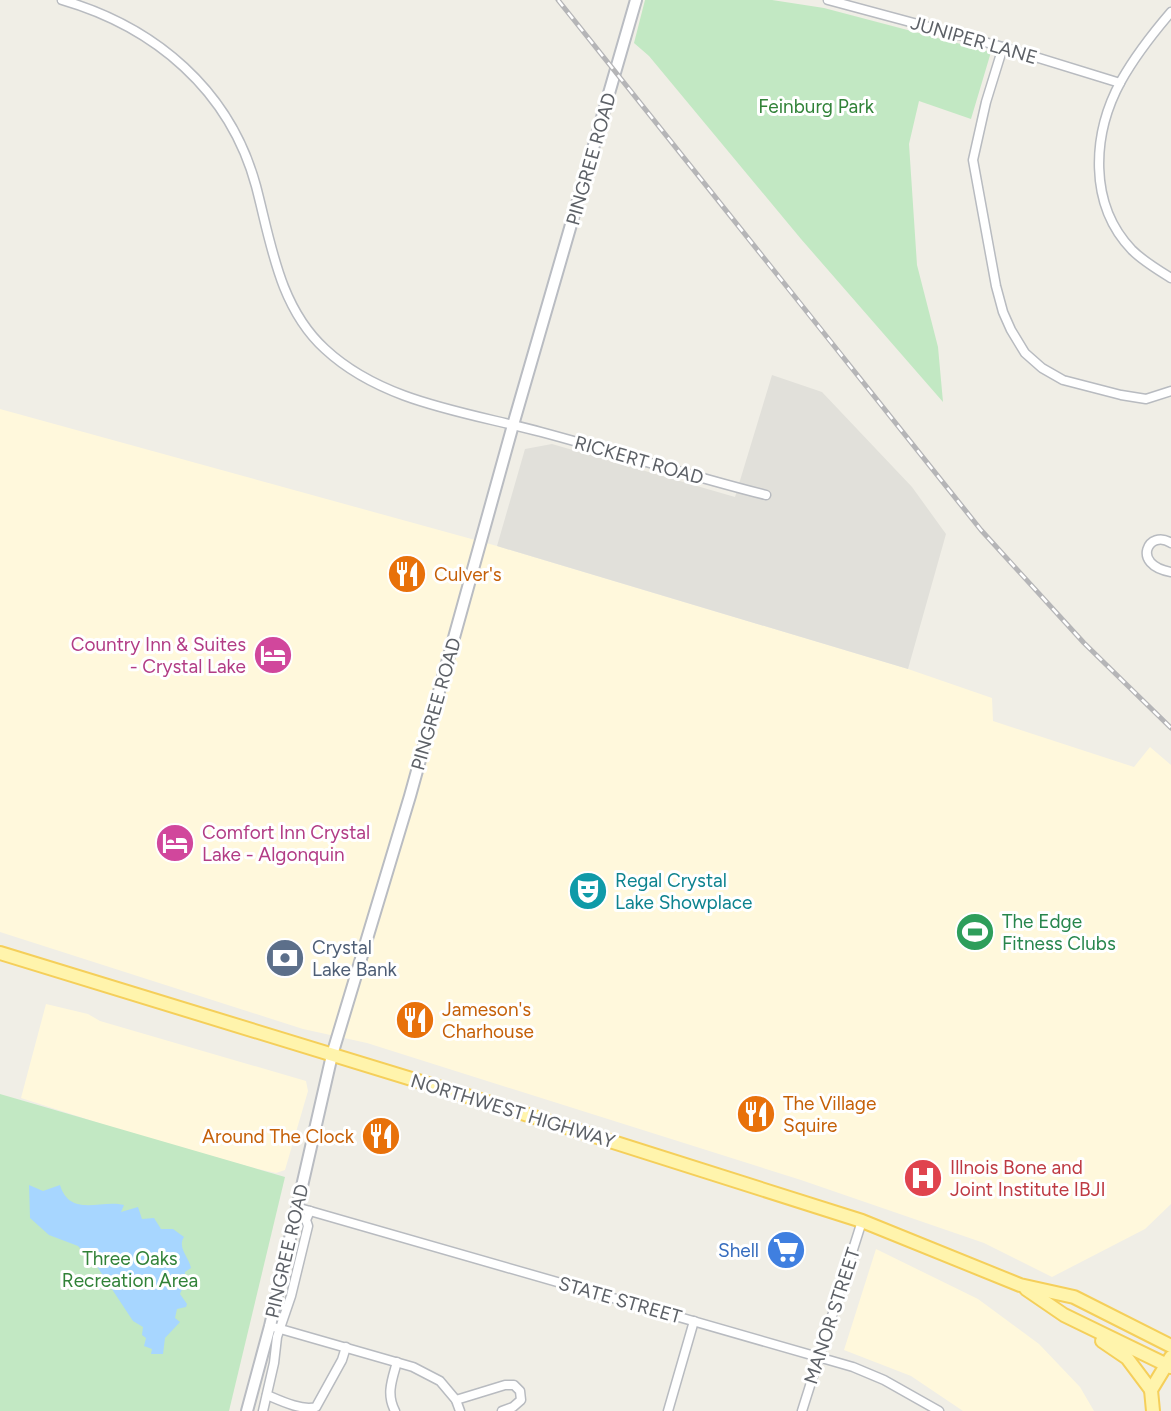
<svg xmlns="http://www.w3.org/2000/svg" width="1171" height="1411" viewBox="0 0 1171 1411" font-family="Figtree,sans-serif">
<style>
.commercial{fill:#fff8dc}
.industrial{fill:#e1e0da}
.green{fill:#c2e8c3}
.water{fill:#a7d6ff}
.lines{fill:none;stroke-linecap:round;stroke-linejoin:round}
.street-casing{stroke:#b8bbc0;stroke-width:11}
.secondary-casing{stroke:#b9bcc2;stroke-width:14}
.primary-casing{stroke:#f5cf5a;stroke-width:16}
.street{stroke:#fff;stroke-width:8}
.secondary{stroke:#fff;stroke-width:10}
.primary{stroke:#fff4ac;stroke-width:12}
.rail-casing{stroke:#b5b5b7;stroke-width:5}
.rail{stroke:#fff;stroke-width:2.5;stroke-dasharray:8;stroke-linecap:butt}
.labels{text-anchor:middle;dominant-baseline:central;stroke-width:6;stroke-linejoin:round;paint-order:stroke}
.street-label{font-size:19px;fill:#5d6167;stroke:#fff}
.park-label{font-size:19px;fill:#318238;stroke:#fff}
.food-label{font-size:19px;fill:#c56008;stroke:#fff;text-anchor:start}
.hotel-label{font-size:19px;fill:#b23c85;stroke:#fff;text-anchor:end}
.culture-label{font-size:19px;fill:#0d838f;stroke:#fff;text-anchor:start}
.leisure-label{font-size:19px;fill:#27864d;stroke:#fff;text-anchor:start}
.service-label{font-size:19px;fill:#4e5e75;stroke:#fff;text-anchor:start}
.health-label{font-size:19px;fill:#be3a42;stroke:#fff;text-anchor:start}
.shop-label{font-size:19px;fill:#366cbe;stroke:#fff;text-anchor:end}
</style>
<rect width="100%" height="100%" fill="#f0eee6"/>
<g class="commercial">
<polygon points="0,409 497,546 908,669 992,698 993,721 1134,767 1150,747 1171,765 1171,1204 1145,1229 1052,1277 984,1243 801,1180 367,1043 303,1029 0,932"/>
<polygon points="46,1004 88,1014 100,1021 306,1081 308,1091 285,1170 276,1173 250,1167 127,1132 21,1098"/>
<polygon points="876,1249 978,1299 1039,1344 1080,1387 1094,1411 963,1411 911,1376 844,1350"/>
</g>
<polygon class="industrial" points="772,375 822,392 912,487 946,534 908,669 497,546 525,449 552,444 735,497"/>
<g class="green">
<polygon points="645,0 772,0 824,8 991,52 971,119 919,101 909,144 917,265 938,347 943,402 801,239 649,56 634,43"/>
<polygon points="0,1094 285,1177 229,1411 0,1411"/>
</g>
<path class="water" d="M 29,1185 L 43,1191 L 60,1185 C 70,1218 101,1199 124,1205 L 121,1212 L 138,1207 L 142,1219 L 154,1218 L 161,1229 L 173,1229 L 184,1237 C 177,1248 189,1257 191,1268 L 185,1272 L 185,1282 L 180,1294 L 187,1304 L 186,1307 L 177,1309 L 175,1318 L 180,1322 L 165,1338 L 163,1354 L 151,1354 L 152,1349 L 144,1346 L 146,1338 L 142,1335 L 143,1327 L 133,1321 L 96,1265 L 78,1246 L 49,1235 L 30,1218 Z"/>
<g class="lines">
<g class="street-casing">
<g id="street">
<path d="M 62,0 C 155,27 230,90 256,186 C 271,243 279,307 325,349 C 383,403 467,412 541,432 C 616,452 690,476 766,495"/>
<polyline points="828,0 1003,47 1120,83"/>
<path d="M 1171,12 C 1153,33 1135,56 1121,81 C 1092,134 1088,204 1132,250 C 1143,261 1158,270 1171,278"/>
<polyline points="1003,47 986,102 973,160 996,286 1003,312 1011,330 1025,353 1042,368 1063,380 1121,395 1146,399 1171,391"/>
<path d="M 1171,543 C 1149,528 1130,565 1171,572"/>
<polyline points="296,1207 853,1367 884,1380 939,1411"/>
<polyline points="270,1326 413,1367 440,1381 456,1400 460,1411"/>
<path d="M 267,1395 C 281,1401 302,1411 316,1407 L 342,1360 L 346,1347"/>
<polyline points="456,1400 505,1385 514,1385 520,1391 521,1400 513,1407 502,1411"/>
<polyline points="263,1411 274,1363 277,1337 291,1296 308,1226 306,1220 310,1211"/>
<path d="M 395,1411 C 386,1394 392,1380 397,1362"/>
<polyline points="668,1411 694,1321"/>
<polyline points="802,1411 862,1221"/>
</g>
</g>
<g class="secondary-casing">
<polyline id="secondary" points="247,1411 270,1326 332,1055 410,796 513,425 636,0"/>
</g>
<g class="primary-casing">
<g id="primary">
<polyline points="0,953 490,1103 862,1221 1020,1285 1074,1297 1171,1346"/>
<polyline points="1026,1289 1064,1315 1171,1367"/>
<polyline points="1102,1341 1127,1358 1151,1390"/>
<polyline points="1153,1411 1151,1390 1171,1357"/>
</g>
</g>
<use href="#street" class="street"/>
<use href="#secondary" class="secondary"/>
<use href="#primary" class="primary"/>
<g class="rail-casing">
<polyline id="rail" points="558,0 981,530 1084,643 1171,728"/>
</g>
<use href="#rail" class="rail"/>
</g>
<defs>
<g id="restaurant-disc" transform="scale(2.0125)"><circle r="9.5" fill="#e8710a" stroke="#fff"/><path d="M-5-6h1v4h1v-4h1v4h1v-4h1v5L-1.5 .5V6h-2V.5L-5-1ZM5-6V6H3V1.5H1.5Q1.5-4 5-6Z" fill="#fff"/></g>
<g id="hotel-disc" transform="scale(2.0125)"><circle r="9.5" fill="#d1479c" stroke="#fff"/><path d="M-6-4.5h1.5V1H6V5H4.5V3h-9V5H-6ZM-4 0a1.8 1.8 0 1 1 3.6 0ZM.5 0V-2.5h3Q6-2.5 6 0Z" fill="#fff"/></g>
<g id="theatre-disc" transform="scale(2.0125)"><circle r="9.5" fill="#0f9aa8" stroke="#fff"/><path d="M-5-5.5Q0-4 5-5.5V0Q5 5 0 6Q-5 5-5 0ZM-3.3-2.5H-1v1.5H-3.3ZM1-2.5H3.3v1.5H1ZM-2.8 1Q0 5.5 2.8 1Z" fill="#fff"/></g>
<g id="stadium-disc" transform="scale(2.0125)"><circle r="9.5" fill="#2e9e5b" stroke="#fff"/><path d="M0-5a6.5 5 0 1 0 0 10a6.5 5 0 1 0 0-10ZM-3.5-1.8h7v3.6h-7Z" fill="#fff"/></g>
<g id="bank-disc" transform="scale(2.0125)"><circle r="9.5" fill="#5c6f8a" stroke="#fff"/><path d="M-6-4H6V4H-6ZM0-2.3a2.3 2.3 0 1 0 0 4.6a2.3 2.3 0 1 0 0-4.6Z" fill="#fff"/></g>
<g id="hospital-disc" transform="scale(2.0125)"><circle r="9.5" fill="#e0444e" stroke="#fff"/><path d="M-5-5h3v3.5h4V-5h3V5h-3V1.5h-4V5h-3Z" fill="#fff"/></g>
<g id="supermarket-disc" transform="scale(2.0125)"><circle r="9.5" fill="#3f7fe0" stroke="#fff"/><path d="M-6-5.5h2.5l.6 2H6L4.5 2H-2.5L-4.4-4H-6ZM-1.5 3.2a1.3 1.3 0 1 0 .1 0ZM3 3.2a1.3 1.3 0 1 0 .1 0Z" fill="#fff"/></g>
</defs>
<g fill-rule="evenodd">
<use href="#restaurant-disc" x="407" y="574"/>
<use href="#hotel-disc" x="273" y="655"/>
<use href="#hotel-disc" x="175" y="843"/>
<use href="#theatre-disc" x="588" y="891"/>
<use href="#stadium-disc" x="975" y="932"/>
<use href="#bank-disc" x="285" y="958"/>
<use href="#restaurant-disc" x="415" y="1020"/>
<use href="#restaurant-disc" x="756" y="1114"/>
<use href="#restaurant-disc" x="381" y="1136"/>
<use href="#hospital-disc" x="923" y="1178"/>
<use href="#supermarket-disc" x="786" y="1250"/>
</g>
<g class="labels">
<g class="street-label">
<text transform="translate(974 40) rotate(16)">JUNIPER LANE</text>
<text transform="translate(591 159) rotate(-74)">PINGREE ROAD</text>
<text transform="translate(639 460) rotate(16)">RICKERT ROAD</text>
<text transform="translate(436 704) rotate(-74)">PINGREE ROAD</text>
<text transform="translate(513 1111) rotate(17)">NORTHWEST HIGHWAY</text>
<text transform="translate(287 1251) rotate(-77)">PINGREE ROAD</text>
<text transform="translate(620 1300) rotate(16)">STATE STREET</text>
<text transform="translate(832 1316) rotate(-72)">MANOR STREET</text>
</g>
<g class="park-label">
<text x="816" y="106">Feinburg Park</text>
<text x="130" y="1258">Three Oaks<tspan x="130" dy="22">Recreation Area</tspan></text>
</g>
<g class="food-label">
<text x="434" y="574">Culver's</text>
<text x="442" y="1009">Jameson's<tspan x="442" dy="22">Charhouse</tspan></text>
<text x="783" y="1103">The Village<tspan x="783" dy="22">Squire</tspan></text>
<text x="354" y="1136" text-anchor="end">Around The Clock</text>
</g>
<g class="hotel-label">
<text x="246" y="644">Country Inn &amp; Suites<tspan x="246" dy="22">- Crystal Lake</tspan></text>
<text x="202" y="832" text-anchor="start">Comfort Inn Crystal<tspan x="202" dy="22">Lake - Algonquin</tspan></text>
</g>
<g class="culture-label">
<text x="615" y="880">Regal Crystal<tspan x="615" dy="22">Lake Showplace</tspan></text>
</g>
<g class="leisure-label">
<text x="1002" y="921">The Edge<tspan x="1002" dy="22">Fitness Clubs</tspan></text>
</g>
<g class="service-label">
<text x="312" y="947">Crystal<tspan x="312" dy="22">Lake Bank</tspan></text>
</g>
<g class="health-label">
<text x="950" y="1167">Illnois Bone and<tspan x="950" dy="22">Joint Institute IBJI</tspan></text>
</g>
<g class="shop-label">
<text x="759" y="1250">Shell</text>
</g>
</g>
</svg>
